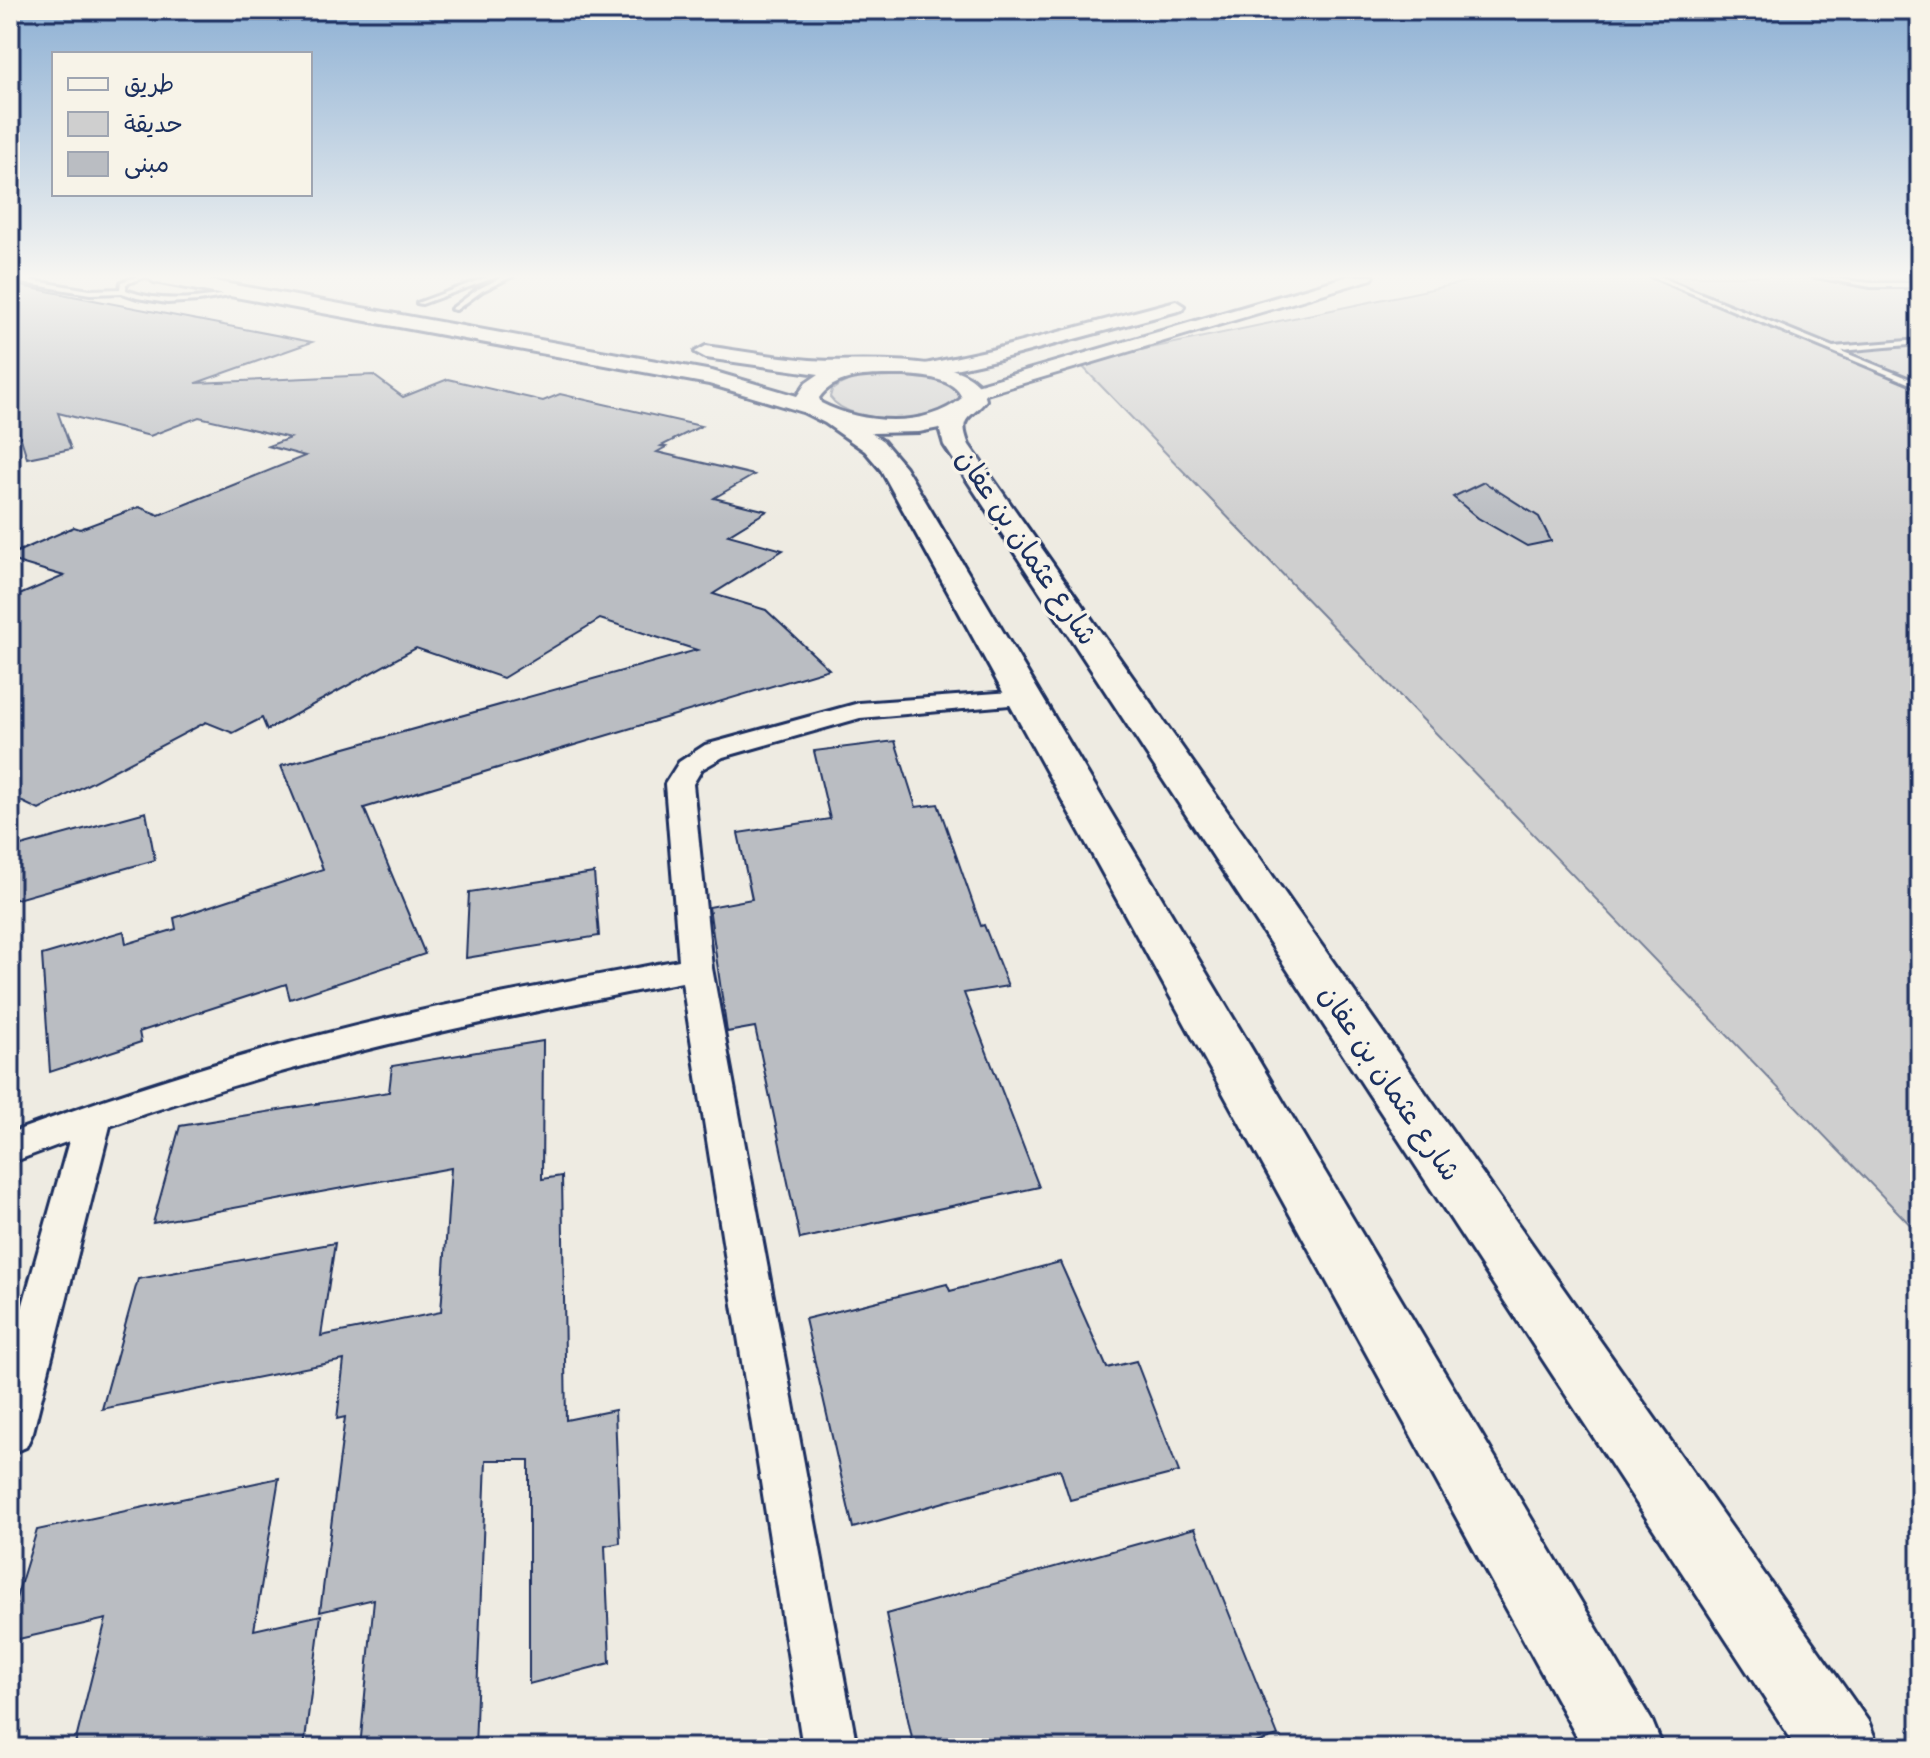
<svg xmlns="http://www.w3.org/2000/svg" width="1930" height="1758" viewBox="0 0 1930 1758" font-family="Sriracha,'Playpen Sans Arabic',sans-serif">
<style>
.green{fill:#cfcfcf;stroke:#757f96;stroke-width:2}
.building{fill:#babdc2;stroke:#1b2f5e;stroke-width:2}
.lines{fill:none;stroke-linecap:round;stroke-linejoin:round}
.service-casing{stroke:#1b2f5e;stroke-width:6}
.minor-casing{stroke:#1b2f5e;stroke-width:6}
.tertiary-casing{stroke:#1b2f5e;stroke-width:6}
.secondary-casing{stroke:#1b2f5e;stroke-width:6}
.service{fill:#f7f3e8;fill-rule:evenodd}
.minor{fill:#f7f3e8;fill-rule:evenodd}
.tertiary{fill:#f7f3e8;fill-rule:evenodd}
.secondary{fill:#f7f3e8;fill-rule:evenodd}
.labels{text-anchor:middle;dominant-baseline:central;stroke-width:7;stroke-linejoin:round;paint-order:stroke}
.street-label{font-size:28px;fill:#1b2f5e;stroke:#f7f3e8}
</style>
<rect width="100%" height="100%" fill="#eeebe2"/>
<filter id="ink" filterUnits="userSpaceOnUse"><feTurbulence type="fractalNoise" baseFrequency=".0125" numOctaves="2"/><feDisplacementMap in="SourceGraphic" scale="16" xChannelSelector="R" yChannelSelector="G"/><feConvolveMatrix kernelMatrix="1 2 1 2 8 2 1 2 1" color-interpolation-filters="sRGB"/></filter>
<g filter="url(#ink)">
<g class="green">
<polygon points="1494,276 1920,276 1920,1235 1079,363"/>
<path d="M 916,373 L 950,381 L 962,395 C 943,425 850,427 830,397 L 832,390 C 856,371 887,373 916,373 Z"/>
</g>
<g class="building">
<polygon points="10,284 312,342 196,383 373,375 403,397 448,379 543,401 560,394 701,426 661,446 666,447 657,452 754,475 714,498 767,511 728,535 783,550 713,594 766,610 829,669 364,808 425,954 290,999 286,984 139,1032 141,1042 50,1072 42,955 124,931 126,944 176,929 174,918 323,869 281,766 697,650 600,619 503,678 416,648 267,730 262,718 233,733 206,722 39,810 10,796 10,599 64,576 10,560 10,555 74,527 80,529 139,507 159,515 305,456 268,446 290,438 199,417 150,436 58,413 71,449 27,458 16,422 10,424"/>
<polygon points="1484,482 1539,517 1551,541 1527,546 1478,518 1453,497"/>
<polygon points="895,741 916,807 938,804 981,926 984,925 1008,986 964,993 1039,1187 800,1239 755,1027 727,1032 709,907 752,899 738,833 830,819 814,751"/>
<polygon points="146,812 155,860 10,901 10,849"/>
<polygon points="594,873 599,936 466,958 469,892"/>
<polygon points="543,1041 542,1179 562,1176 566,1420 615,1410 620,1543 605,1546 610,1663 529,1684 529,1460 486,1460 475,1748 360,1748 374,1599 320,1612 345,1417 337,1419 344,1360 102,1409 138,1279 335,1243 321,1336 441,1312 451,1168 153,1223 180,1126 389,1092 392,1066"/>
<polygon points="1060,1262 1107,1368 1136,1361 1179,1472 1070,1500 1060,1469 853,1528 805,1319 947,1284 950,1291"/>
<polygon points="279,1478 254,1630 321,1615 304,1748 74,1748 106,1619 10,1641 10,1618 37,1530"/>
<polygon points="1195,1528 1278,1736 1239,1748 914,1748 886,1614"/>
</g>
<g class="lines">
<g class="service-casing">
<g id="service">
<path d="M 139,276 L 148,276 L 126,284 L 126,290 C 165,305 206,297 246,291 L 249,293 L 199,301 L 167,303 L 137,298 L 122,293 L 90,294 L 10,281 L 10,277 L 90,290 L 120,289 L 121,282 Z"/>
<polygon points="490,276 499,276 422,304 417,303"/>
<polygon points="505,276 513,276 482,291 456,310 451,309 478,289"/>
<polygon points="1650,276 1658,276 1833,347 1920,340 1920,344 1841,351 1920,383 1920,388"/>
<polygon points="1810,276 1871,283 1920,283 1920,287 1871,287"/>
</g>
</g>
<g class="minor-casing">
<path id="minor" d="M 1025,691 L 1034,693 L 1037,698 L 1034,703 L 860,718 L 723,757 L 702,769 L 693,784 L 712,968 L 857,1748 L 803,1748 L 682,982 C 488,1020 296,1059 110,1126 L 33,1432 L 26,1447 L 10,1454 L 10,1351 L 69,1141 L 10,1163 L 10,1133 C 114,1095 220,1060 328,1033 C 444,1003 562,982 679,960 L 665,784 L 679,762 L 705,745 L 859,703 Z"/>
</g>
<g class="tertiary-casing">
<g id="tertiary">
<polygon points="1349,276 1374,276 1372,279 980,396 973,398 963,392 966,388"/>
<polygon points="1176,301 1184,306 1182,310 1000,359 923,376 913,370 916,366 991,350"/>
</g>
</g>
<g class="secondary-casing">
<path id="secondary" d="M 145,276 L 185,276 L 712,371 L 797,396 L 806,383 L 819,374 L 706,358 L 695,352 L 706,346 C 740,351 775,357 810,360 C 848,364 978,348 986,400 C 971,420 957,415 969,445 L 1868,1721 L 1879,1748 L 1797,1748 L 944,445 L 939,428 L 919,432 L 871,433 L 883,441 L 905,467 L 1652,1721 L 1663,1748 L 1583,1748 L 881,470 L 865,451 L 825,423 L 803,412 L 709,384 L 154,282 ZM 904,375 C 923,376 955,378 962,398 C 925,429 862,424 821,403 L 819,398 C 837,372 875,375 904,375 Z"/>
</g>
<use href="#service" class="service"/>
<use href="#minor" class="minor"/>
<use href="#tertiary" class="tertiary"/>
<use href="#secondary" class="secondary"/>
</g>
</g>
<linearGradient id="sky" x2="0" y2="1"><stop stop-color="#8db0d4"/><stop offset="0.53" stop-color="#f7f6f2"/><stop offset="1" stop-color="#f7f6f2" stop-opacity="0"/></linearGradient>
<rect width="1930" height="522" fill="url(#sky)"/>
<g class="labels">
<g class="street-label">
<text transform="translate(1027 547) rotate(56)">شارع عثمان بن عفان</text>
<text transform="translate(1390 1083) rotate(56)">شارع عثمان بن عفان</text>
</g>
</g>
<rect width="1930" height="1758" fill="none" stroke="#f7f3e8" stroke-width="40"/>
<rect x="20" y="20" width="1890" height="1718" fill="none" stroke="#1b2f5e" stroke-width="3" filter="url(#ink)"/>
<rect x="52" y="52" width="260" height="144" fill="#f7f3e8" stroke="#9fa5b1" stroke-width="2"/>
<rect x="68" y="78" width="40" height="12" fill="#f7f3e8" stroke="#9fa5b1" stroke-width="2"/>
<text x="124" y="92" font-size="24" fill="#1b2f5e">طريق</text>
<rect x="68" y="112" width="40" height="24" fill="#cfcfcf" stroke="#9fa5b1" stroke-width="2"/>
<text x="124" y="132" font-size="24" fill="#1b2f5e">حديقة</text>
<rect x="68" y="152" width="40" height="24" fill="#babdc2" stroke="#9fa5b1" stroke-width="2"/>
<text x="124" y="172" font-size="24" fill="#1b2f5e">مبنى</text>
</svg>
